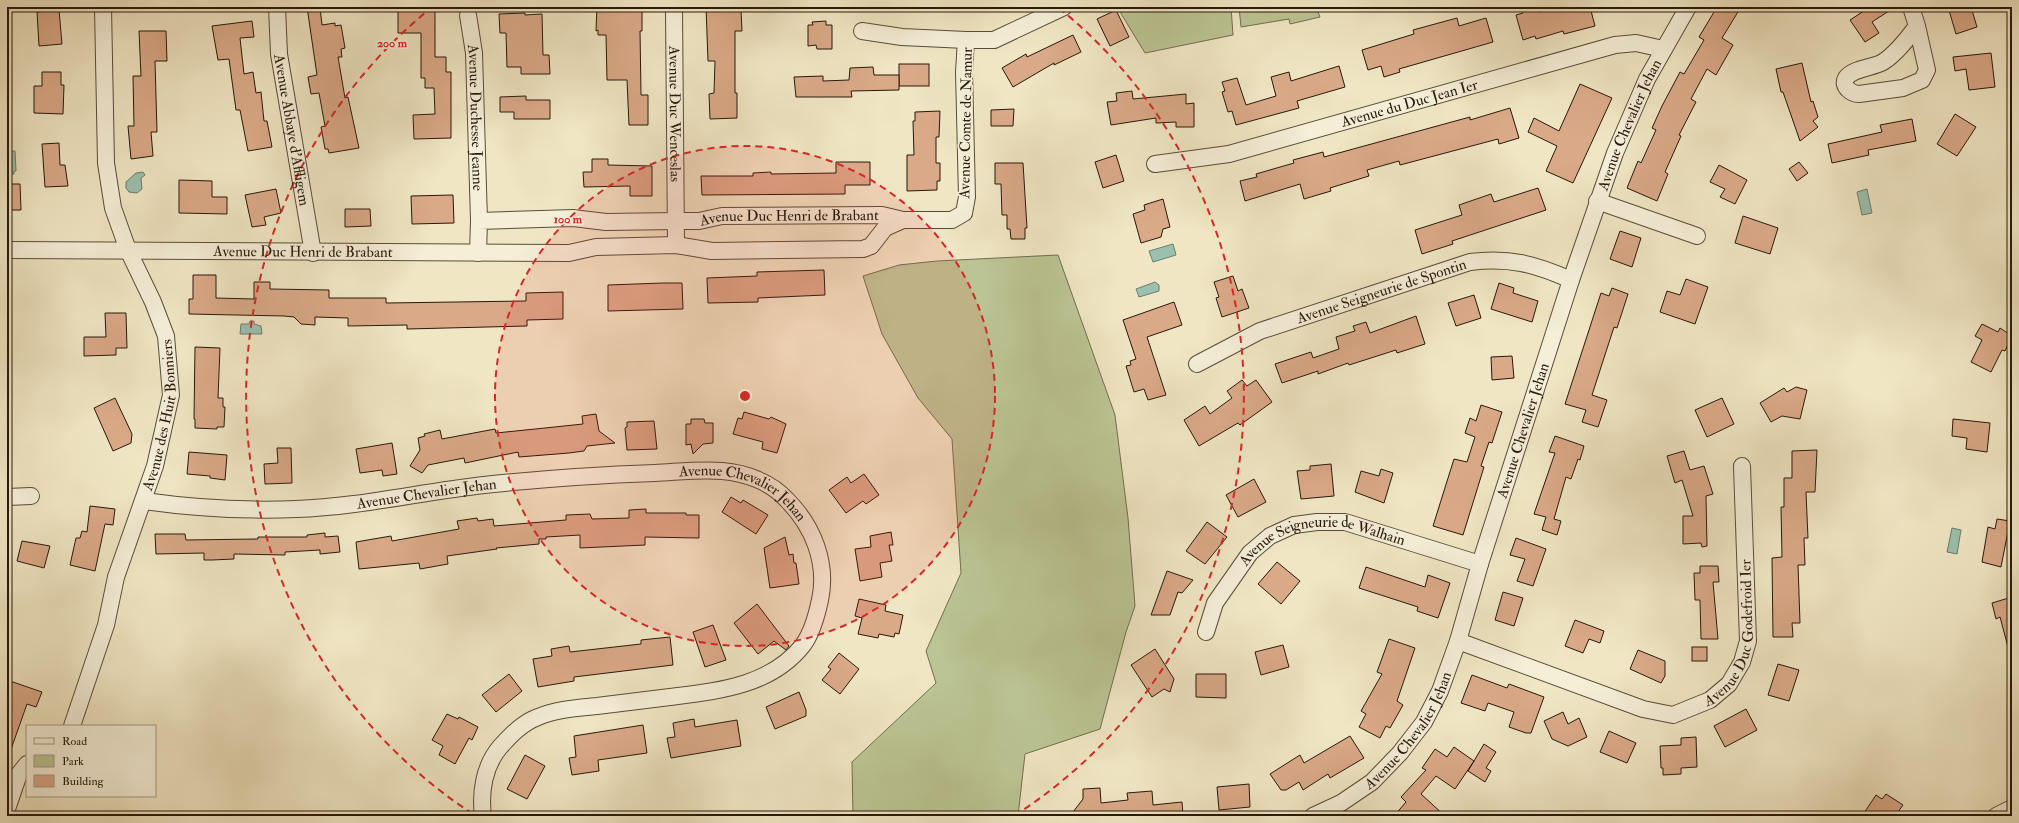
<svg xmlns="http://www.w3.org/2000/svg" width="2019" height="823" viewBox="0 0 2019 823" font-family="'IM FELL Double Pica',serif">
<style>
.green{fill:#bbc493;stroke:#726e50}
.water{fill:#9bc0af;stroke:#6d7d6e}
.building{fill:#daa988;stroke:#28180c}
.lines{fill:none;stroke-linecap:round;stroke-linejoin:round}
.street-casing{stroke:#5a4c3a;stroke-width:18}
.street{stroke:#f5efd8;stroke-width:16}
.ring{fill:none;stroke:#d62828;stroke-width:2;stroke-dasharray:7 5}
.labels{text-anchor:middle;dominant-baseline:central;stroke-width:3.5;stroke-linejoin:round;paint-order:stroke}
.street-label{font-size:15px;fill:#28180c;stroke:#f5efd8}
.centre{fill:#d62828;stroke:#f5efd8;stroke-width:2}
.ring-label{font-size:12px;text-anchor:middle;font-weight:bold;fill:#d62828;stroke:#f5efd8;stroke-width:3.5;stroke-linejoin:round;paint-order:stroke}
</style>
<rect width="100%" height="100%" fill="#f0e6c3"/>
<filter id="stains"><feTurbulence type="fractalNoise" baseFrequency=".005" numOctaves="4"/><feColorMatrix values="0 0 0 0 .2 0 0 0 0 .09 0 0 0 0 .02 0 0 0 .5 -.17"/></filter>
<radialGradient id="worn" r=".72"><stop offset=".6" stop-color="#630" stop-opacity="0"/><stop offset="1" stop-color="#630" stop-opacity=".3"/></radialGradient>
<g class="green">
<polygon points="1117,7 1231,7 1233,35 1145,53"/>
<polygon points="1239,7 1316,7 1320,17 1290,24 1289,19 1241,27"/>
<polygon points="1058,255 1115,415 1128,518 1135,606 1126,632 1100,729 1025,754 1018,816 853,816 852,762 936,683 926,651 961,573 952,439 918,398 882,334 863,276 899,265 937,261"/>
</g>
<g class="water">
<polygon points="7,151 15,151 16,171 14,171 14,174 9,174 9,171 7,171"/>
<polygon points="143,172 145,175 141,178 142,189 137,193 129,192 126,188 126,182 136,173"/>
<polygon points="1867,189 1872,213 1862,215 1857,192"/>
<polygon points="1173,244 1176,255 1153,262 1149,251"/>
<polygon points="1155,282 1159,285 1159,291 1139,297 1136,289"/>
<polygon points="250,321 254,321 254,324 261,326 262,334 240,334 241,324 249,324"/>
<polygon points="1952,528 1961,530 1957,554 1947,552"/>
</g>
<g class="building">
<polygon points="307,7 320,7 322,25 335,23 335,26 341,25 345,48 341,49 342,57 338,57 345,98 348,97 359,148 329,153 328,149 325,149 321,127 325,126 319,93 311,94 308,77 317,75"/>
<polygon points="597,7 611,7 611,9 642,9 642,31 640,31 641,95 648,95 648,125 629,125 627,80 607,80 606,35 598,35 598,30 596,31"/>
<polygon points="706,7 723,7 724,11 741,10 742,31 735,31 735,93 737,93 737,118 710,119 709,94 714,93 715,61 708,61"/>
<polygon points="1521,7 1537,7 1539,12 1559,7 1590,7 1595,26 1564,34 1563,31 1536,39 1535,36 1523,40 1516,15 1523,13"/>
<polygon points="1717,7 1741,7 1722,38 1733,45 1716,75 1707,69 1691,99 1696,102 1679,135 1681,136 1665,172 1668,174 1657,201 1627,188 1638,161 1641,163 1656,130 1652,128 1662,106 1680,72 1684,74 1704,40 1699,37"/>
<polygon points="1870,7 1895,7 1872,22 1879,33 1865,42 1850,20"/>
<polygon points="1948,7 1971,7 1977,27 1956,34"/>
<polygon points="59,10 62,44 39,46 37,12"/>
<polygon points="435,10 435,57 446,57 446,72 451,72 451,138 414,139 413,115 435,114 434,88 425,88 425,78 421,78 421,33 398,33 398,11"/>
<polygon points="1116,10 1129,37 1110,46 1097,19"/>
<polygon points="525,13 525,15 542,14 543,55 549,55 550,74 521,74 521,67 507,67 506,33 500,33 499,14"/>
<polygon points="1457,18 1459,26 1486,18 1493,42 1399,69 1400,72 1384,77 1381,66 1368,70 1362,50 1414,34 1413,30"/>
<polygon points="252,21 254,37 240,38 244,74 253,72 256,93 261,92 264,121 267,121 272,147 248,151 240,110 236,110 229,59 218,60 212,26"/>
<polygon points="826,21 826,25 832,25 832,49 817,49 816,45 808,46 808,25 813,25 812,22"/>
<polygon points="139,31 166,31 167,61 155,61 157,132 151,132 153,156 131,159 128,126 134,126 133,76 141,76"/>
<polygon points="1073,35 1081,52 1054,65 1054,63 1013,87 1002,68 1026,54 1027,57"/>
<polygon points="1991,53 1995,87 1969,90 1966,69 1955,71 1953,57"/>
<polygon points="1802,63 1811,102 1813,101 1818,117 1813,121 1818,127 1800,141 1783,92 1781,92 1776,69"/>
<rect x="899" y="64" width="30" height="22"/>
<polygon points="1339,66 1345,87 1297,101 1299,108 1236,125 1232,111 1228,112 1222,92 1225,91 1222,82 1237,78 1246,105 1276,96 1271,77 1289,72 1291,81"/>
<polygon points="873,67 874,75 899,75 899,90 851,91 852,97 796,97 794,77 823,76 823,81 849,80 850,68"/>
<polygon points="42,72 61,72 61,85 64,85 63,114 34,113 34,86 42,86"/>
<polygon points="1580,84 1612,98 1573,183 1546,171 1557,146 1528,132 1534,118 1559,131"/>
<polygon points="1132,91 1133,99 1186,94 1186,104 1194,103 1194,127 1176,127 1176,122 1156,123 1156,118 1111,125 1107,102 1117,101 1116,93"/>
<polygon points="526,96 526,100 550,100 550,119 514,119 514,112 500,112 500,97"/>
<polygon points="1510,108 1519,138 1499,144 1498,139 1400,165 1399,161 1367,170 1369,176 1330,188 1331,191 1304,199 1300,184 1245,201 1240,181 1257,177 1256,174 1294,163 1293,160 1323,152 1324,157 1470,117 1470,120"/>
<polygon points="1014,109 1013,126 991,126 991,110"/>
<polygon points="940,111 939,137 936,137 936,163 940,163 940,181 937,181 937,190 907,191 907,155 914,155 913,121 915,121 915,112"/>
<polygon points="1955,114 1976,127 1957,156 1937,144"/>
<polygon points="1912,119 1916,141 1868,150 1869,155 1832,163 1828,144 1882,132 1880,125"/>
<polygon points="59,143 60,165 65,165 68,186 45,187 42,144"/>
<polygon points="1116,155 1124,181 1103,188 1095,162"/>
<polygon points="592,159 608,159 608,165 652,166 652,196 630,196 630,186 584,187 583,172 592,172"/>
<polygon points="836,162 870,162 870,185 845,185 845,194 702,195 701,176 753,176 753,173 771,172 771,174 836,173"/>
<polygon points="1799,162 1808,173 1797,181 1789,169"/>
<polygon points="995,163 1023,163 1027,228 1025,228 1025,239 1011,239 1010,229 1007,229 1007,215 1002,215 1001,184 995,184"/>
<polygon points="1719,165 1747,180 1735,204 1720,197 1725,189 1710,182"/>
<polygon points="179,180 212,181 212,197 227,197 227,214 179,213"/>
<polygon points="7,184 20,184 21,210 7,210"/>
<polygon points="1538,188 1546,210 1452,241 1453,244 1422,254 1415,230 1462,215 1459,205 1491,194 1494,202"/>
<polygon points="276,189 281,213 264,217 266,225 252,227 245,195"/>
<polygon points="453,195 454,223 412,224 411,196"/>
<polygon points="1163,199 1170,227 1163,229 1161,237 1141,243 1133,214 1145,210 1144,205"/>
<polygon points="345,209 370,209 371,226 345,227"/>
<polygon points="1743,216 1778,228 1770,254 1735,243"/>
<polygon points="1620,231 1641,238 1632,267 1610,259"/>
<polygon points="824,270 825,295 758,298 758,302 708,303 707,278 757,276 757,272"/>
<polygon points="193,275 216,275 216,298 254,299 254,282 270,282 270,289 329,290 329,298 386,298 386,303 526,301 526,293 563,292 563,319 527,320 527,326 407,329 407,325 348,326 348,318 315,317 315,325 301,324 294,317 284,316 189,314 189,299 193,299"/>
<polygon points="1233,276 1238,291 1242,289 1249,308 1222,317 1216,298 1219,297 1214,282"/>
<polygon points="1686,279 1708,287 1695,324 1660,312 1667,291 1680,295"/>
<polygon points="663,283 682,283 683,309 608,311 608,285"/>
<polygon points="1499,283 1514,288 1513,293 1538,301 1532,322 1491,309"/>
<polygon points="1612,288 1628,294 1617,328 1614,327 1592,395 1607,400 1598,427 1582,422 1586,410 1565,404 1601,293 1609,296"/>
<polygon points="1474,295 1481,318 1456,326 1448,303"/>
<polygon points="1174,302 1182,325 1147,337 1166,395 1148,400 1144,389 1134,392 1126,366 1131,365 1130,361 1136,359 1123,320"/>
<polygon points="105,313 126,313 127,348 116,348 116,355 84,356 84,337 106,337"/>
<polygon points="1416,316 1425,344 1397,353 1396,350 1349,365 1348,363 1318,374 1318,371 1282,383 1275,364 1311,352 1313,358 1339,349 1336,337 1355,331 1353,326 1366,322 1370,333"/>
<polygon points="1982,324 1998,332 2000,328 2012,336 2005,351 2002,350 1991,372 1971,362 1982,340 1975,336"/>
<polygon points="195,347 220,348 218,398 223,398 223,407 225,407 224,427 217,427 217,429 195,428 195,419 194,419"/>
<polygon points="1512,356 1514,378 1492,380 1491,357"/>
<polygon points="1242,380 1247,386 1256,380 1272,402 1240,425 1238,423 1199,446 1184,420 1205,406 1210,414 1232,398 1227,391"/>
<polygon points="1796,387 1807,390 1800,419 1782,416 1771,422 1760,403 1784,388 1787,392"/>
<polygon points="115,398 132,434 131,443 113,451 94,408"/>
<polygon points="1722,398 1734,424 1707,437 1695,410"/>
<polygon points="1481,405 1502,412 1492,443 1489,442 1481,466 1484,467 1463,535 1433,526 1454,459 1467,462 1475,437 1465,433 1470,418 1476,421"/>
<polygon points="744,412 769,419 771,417 786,424 777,453 762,449 763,442 733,434 738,418 742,419"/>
<polygon points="596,414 599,431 615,443 587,446 584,451 569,453 519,457 518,452 465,463 464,458 428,465 422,473 410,466 420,450 418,438 425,436 424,434 440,430 442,439 495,429 496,433 545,428 583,424 582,416"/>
<polygon points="691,419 704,419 705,423 713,423 713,443 703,444 693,454 691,444 686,445 686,424 691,424"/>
<polygon points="1953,419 1990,423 1987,452 1966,449 1967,438 1952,436"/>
<polygon points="654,421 657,449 627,450 625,428 627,427 627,422"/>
<polygon points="1555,436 1584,446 1580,460 1578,459 1571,479 1566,477 1554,519 1561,521 1557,535 1542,530 1546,517 1534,514 1555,453 1549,452"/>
<polygon points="392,443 397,474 383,476 382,470 360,473 356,449"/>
<polygon points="277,448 291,448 292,483 265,484 264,464 278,463"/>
<polygon points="1817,450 1815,492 1806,492 1808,538 1804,538 1805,565 1798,565 1800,623 1792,623 1793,637 1773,637 1772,558 1782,557 1781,507 1784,507 1784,478 1792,478 1792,451"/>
<polygon points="1684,451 1690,470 1704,466 1713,494 1706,496 1707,546 1702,547 1701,543 1683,544 1683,516 1693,516 1682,480 1675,483 1667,456"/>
<polygon points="189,452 227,455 225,480 210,478 210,476 187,474"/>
<polygon points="1331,464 1334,496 1301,499 1297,471 1310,470 1310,466"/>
<polygon points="1381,469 1393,473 1384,503 1355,492 1361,471 1379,476"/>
<polygon points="864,474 879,495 866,504 863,501 846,513 829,490 847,477 851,483"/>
<polygon points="1254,479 1266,502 1238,517 1226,495"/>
<polygon points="731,497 741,503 743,500 768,515 756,534 722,512"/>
<polygon points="90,506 115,509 113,525 105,524 95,571 70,565 76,538 80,538 82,531 87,532"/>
<polygon points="646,509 646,513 686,513 686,515 699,515 699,538 645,537 645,545 580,548 580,535 546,537 546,539 539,539 539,544 496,548 497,549 447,556 448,564 420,569 419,563 359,569 356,542 391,536 392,541 459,529 457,521 477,518 478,521 493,519 494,526 566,520 566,515 590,514 592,519 629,518 629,510"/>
<polygon points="1997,519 2010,521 2001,567 1982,562 1988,527 1995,529"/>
<polygon points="1207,522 1227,537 1205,564 1186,551"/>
<polygon points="891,532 893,545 889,545 892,561 880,563 882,577 860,581 855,549 871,547 870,536"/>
<polygon points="325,533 325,537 338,536 340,552 320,554 320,550 285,552 285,555 234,554 234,559 212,560 204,560 204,553 156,554 155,534 185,534 186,540 258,539 258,537 307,537 307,535"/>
<polygon points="785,537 789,555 793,554 794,563 796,563 799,584 770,588 764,548"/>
<polygon points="1516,538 1546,549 1533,586 1517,581 1525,559 1510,555"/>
<polygon points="22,541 50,546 44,568 17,561"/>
<polygon points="1277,562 1300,581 1281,604 1258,584"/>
<polygon points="1700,566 1718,566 1719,582 1713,582 1718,639 1701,639 1700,600 1695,600 1694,573 1700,573"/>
<polygon points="1366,567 1425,587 1428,575 1450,583 1438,618 1417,611 1418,607 1359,588"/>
<polygon points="1167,571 1193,580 1182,593 1178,592 1170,615 1151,615"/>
<polygon points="1503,592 1523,598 1514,626 1495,620"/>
<polygon points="2012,597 2012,647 2008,647 2000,617 1996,619 1992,603"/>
<polygon points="859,599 886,605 885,611 903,615 899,634 895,633 894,637 879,634 878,638 858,634 862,618 855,616"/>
<polygon points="757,604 789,646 786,650 774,641 758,654 734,623"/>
<polygon points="1575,620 1604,631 1600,643 1589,639 1583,653 1565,646"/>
<polygon points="713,625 726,660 705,667 693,632"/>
<polygon points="670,637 673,665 574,677 574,681 538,687 533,659 552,656 551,649 569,646 570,652 641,644 641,640"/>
<polygon points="1389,639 1415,648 1397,701 1403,705 1390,728 1386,726 1380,738 1359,727 1366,714 1361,711 1382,674 1377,672"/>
<polygon points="1283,645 1289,667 1261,675 1255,652"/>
<rect x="1692" y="647" width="15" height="14"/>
<polygon points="1155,649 1174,679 1170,692 1164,689 1152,697 1131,665"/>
<polygon points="1638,650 1665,661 1665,676 1661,683 1630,669"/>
<polygon points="839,653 859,669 840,694 822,680 831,669 828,667"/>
<polygon points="1778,664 1799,670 1789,701 1768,695"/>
<polygon points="509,674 522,691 496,712 482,695"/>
<polygon points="1196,674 1226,674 1226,698 1196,697"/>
<polygon points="1472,675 1507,688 1509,684 1544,697 1531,733 1526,733 1509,727 1514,712 1488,703 1485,711 1461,703"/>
<polygon points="7,680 42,692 36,707 27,704 9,755 7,755"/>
<polygon points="799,692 806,710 806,716 775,729 766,707"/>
<polygon points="1746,709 1757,730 1725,747 1714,726"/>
<polygon points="1563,712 1568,724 1579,718 1587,737 1568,746 1552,739 1544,721"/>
<polygon points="447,714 458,719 459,717 478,727 472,740 469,738 455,764 439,755 443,746 432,740"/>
<polygon points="694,719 695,727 737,720 741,746 671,758 667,738 675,737 673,723"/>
<polygon points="643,725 647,753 598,760 599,771 572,775 569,758 576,757 574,736"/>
<polygon points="1609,731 1636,743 1627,763 1600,752"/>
<polygon points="1350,736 1364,758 1330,778 1328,774 1303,790 1299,782 1286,790 1281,790 1270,774 1300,755 1304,763"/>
<polygon points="1696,737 1697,767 1681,768 1681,774 1663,775 1663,768 1661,768 1660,746 1681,745 1681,738"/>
<polygon points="1484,744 1496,752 1486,768 1491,771 1485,782 1468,771 1474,761 1455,789 1436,776 1421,794 1445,816 1394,816 1406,802 1401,797 1426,770 1422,768 1435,749 1447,757 1454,747 1474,761"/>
<polygon points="525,755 545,766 527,799 507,789"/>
<polygon points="1249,784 1250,807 1219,810 1217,787"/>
<polygon points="1100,788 1101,803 1128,800 1127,793 1152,791 1153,805 1182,802 1183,816 1070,816 1083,799 1083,789"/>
<polygon points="1886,794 1903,805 1895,816 1862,816 1876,795 1882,799"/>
</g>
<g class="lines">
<g class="street-casing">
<g id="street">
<path id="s1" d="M 277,7 L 279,54 L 313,253"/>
<path d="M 1911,7 L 1917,26 L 1927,70 L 1922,80 L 1903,88 L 1859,94 C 1852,94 1841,87 1846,78 C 1853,68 1873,68 1883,62 C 1896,54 1908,38 1917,26"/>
<path id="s2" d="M 674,8 L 676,245"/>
<path id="s3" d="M 468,15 L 474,53 L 479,221"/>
<polyline points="862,31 902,37 966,40"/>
<path id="s4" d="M 1155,164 L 1229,154 L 1615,45 L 1636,43 L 1663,49"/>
<polyline points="1597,201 1697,236"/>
<path id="s5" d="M 7,250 L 569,253 L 596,247 L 676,245 L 712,251 L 863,249 L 871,246 L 885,228 L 903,220"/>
<path id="s6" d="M 478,253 L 479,221 L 573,218 L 606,222 L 676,221 L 699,221 L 722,216 L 882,215 L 903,220 L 952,220 L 964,213 L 967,197 L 964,72 L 966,40 L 994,40 L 1064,7"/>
<path id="s7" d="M 1197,364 L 1260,331 L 1470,262 C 1509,257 1535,264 1571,280"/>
<polyline points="7,497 31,496"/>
<path id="s8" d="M 144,501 C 194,508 246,511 296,509 C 359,507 421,492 484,485 C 540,479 598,475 655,473 C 677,472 700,469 722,471 C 746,473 771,482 787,500 C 813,526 828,563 820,600 C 817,614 812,633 803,645 C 771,686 718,691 670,697 C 646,700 622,703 597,706 C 577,708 557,709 538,717 C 522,723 511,735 500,747 C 484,766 480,792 483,816"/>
<path id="s9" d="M 1206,632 L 1215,603 L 1250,553 L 1270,536 L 1294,525 L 1317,522 L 1345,522 L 1480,564"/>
<path id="s10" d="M 1458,641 L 1643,709 L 1673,715 L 1710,700 L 1729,684 L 1742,662 L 1748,641 L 1742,466"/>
<path id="s11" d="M 72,726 L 106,625 L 116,577 L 155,466 L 171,395 L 166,336 L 153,302 L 128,250 L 113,208 L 106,163 L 103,7"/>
<polyline points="7,809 19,774 27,764"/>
<path id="s12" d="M 1313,816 L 1341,803 L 1372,782 L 1400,753 L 1424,722 L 1440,691 L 1458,641 L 1480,564 L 1571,280 L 1615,153 L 1647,79 L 1688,7"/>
<polyline points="1996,816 2012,808"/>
</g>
</g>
<use href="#street" class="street"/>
</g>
<circle cx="745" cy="396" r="250" fill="#d62828" fill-opacity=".12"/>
<g class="ring">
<circle cx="745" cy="396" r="250"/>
<path d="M473 814A499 499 0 0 1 431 8M1059 8A499 499 0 0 1 1017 814"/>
</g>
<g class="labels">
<g class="street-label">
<text stroke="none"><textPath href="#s4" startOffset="262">Avenue du Duc Jean Ier</textPath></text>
<text stroke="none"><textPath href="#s2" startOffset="106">Avenue Duc Wenceslas</textPath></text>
<text stroke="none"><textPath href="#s3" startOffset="103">Avenue Duchesse Jeanne</textPath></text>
<text transform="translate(966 123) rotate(-89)">Avenue Comte de Namur</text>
<text stroke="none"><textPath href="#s12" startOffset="780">Avenue Chevalier Jehan</textPath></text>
<text stroke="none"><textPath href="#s1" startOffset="124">Avenue Abbaye d'Affligem</textPath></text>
<text stroke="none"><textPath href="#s6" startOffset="343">Avenue Duc Henri de Brabant</textPath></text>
<text stroke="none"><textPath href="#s5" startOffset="296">Avenue Duc Henri de Brabant</textPath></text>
<text stroke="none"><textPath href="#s7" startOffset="199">Avenue Seigneurie de Spontin</textPath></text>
<text stroke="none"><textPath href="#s11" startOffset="325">Avenue des Huit Bonniers</textPath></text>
<text stroke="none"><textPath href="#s12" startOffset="456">Avenue Chevalier Jehan</textPath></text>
<text stroke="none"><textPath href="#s8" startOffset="284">Avenue Chevalier Jehan</textPath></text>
<text stroke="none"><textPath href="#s8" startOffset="608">Avenue Chevalier Jehan</textPath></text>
<text stroke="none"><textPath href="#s9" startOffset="168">Avenue Seigneurie de Walhain</textPath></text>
<text stroke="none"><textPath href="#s10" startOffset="342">Avenue Duc Godefroid Ier</textPath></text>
<text stroke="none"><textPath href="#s12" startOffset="132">Avenue Chevalier Jehan</textPath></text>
</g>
</g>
<circle cx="745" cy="396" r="6" class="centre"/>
<g class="ring-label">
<text x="392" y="47">200 m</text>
<text x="568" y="223">100 m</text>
</g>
<rect width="2019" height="823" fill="none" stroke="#f0e6c3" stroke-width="24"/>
<rect x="8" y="8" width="2003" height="807" fill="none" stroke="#28180c" stroke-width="2"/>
<rect x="12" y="12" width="1995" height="799" fill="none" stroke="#28180c"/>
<rect x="26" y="725" width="130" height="72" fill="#f5efd8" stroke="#a39986"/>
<rect x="34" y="738" width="20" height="6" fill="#f5efd8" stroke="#a39986"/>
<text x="62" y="745" font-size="12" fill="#28180c">Road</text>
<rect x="34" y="755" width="20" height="12" fill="#bbc493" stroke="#a39986"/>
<text x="62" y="765" font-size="12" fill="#28180c">Park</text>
<rect x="34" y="775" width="20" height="12" fill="#daa988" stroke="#a39986"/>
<text x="62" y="785" font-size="12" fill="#28180c">Building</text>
<rect width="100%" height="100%" filter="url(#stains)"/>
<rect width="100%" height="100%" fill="url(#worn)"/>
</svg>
